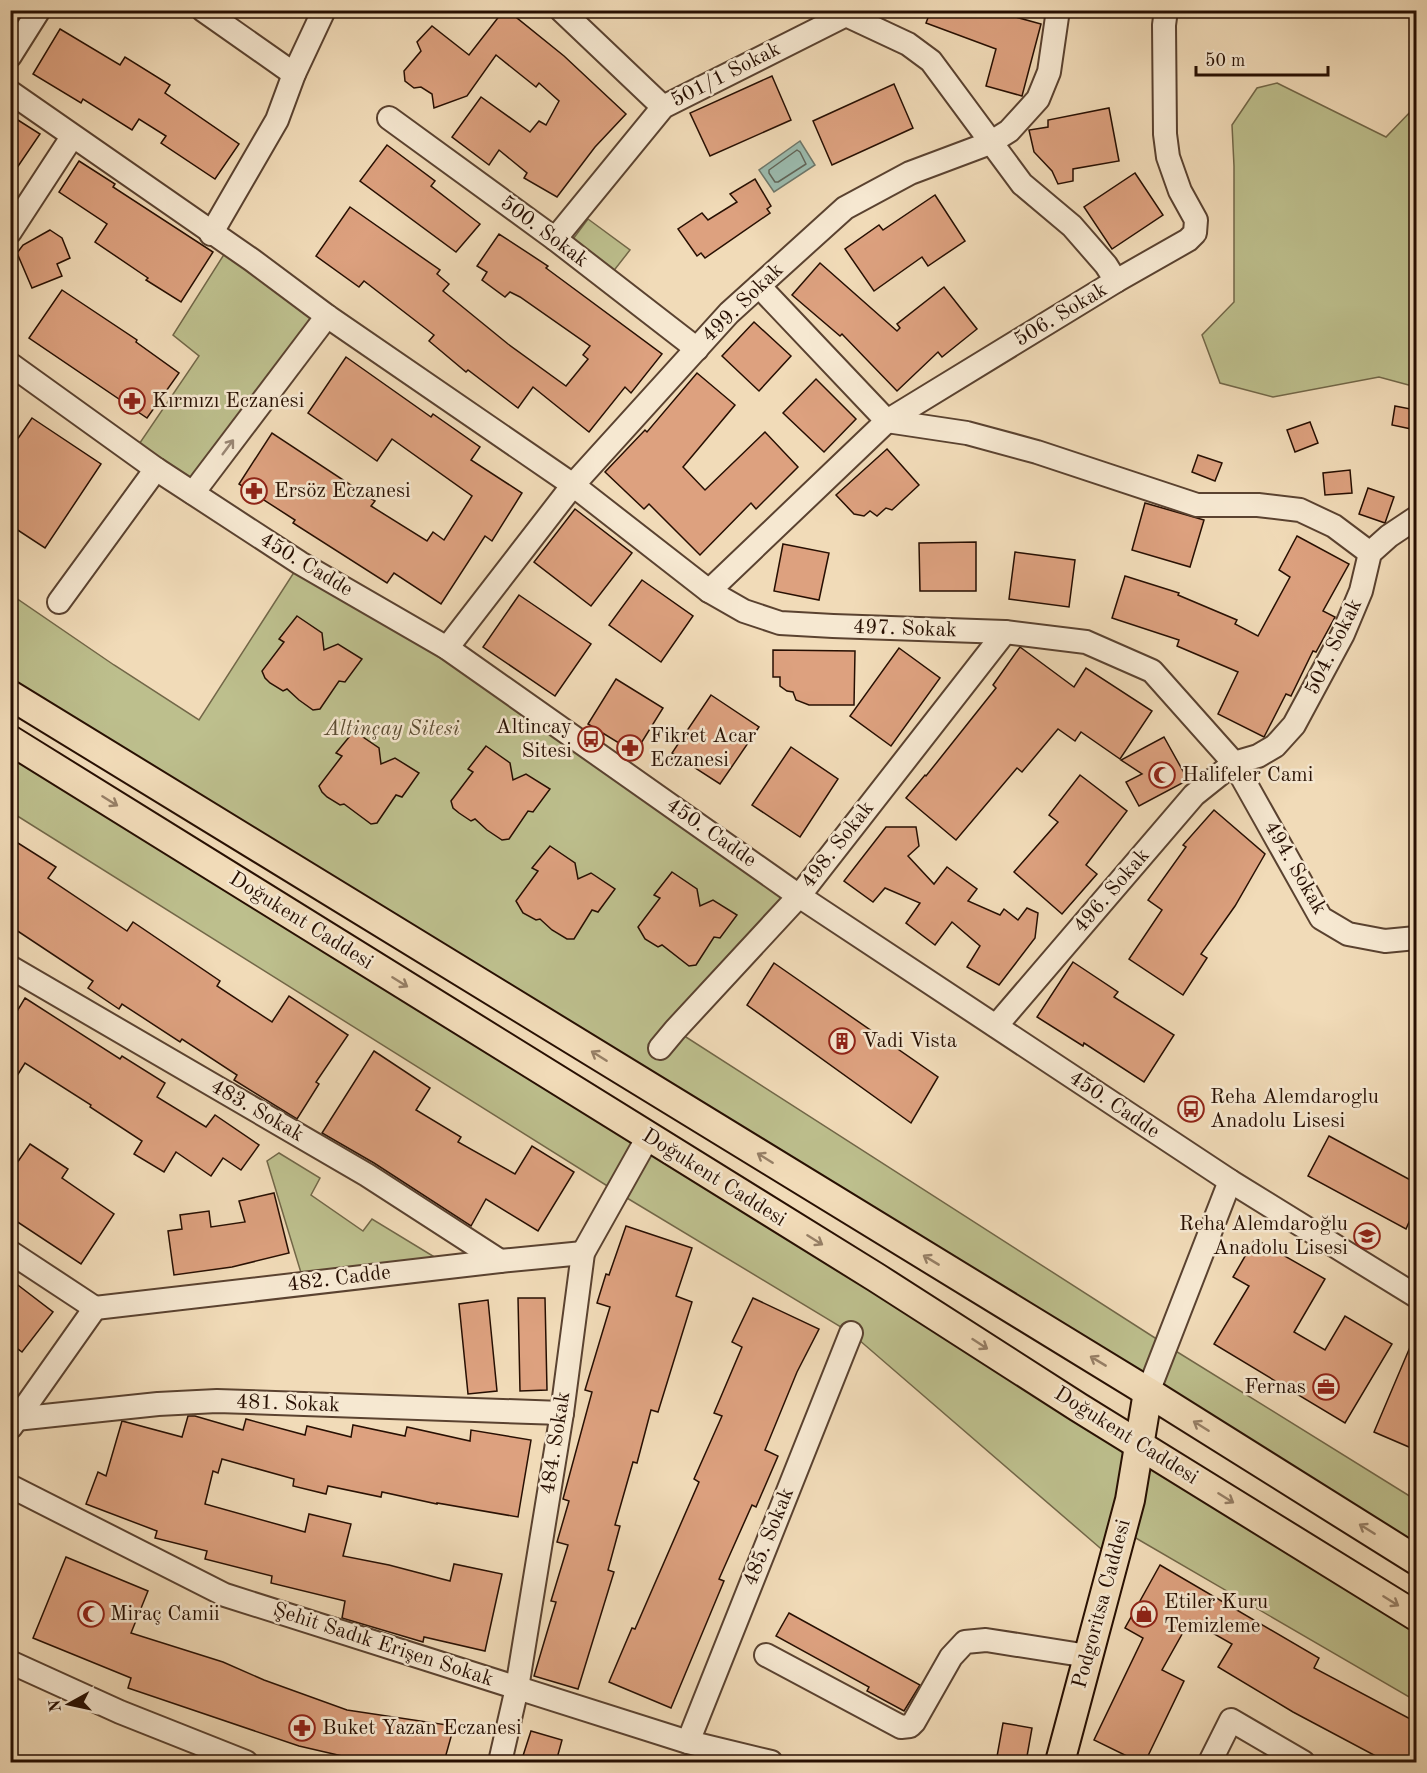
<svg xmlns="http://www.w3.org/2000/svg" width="1427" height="1773" viewBox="0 0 1427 1773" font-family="'Old Standard TT',serif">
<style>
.green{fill:#bdbf8d;stroke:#726748;stroke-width:1.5}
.water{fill:#9bbbae;stroke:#6d7669;stroke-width:1.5}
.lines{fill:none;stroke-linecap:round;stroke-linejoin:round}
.shore{stroke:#616558;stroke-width:1.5}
.building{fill:#dda17f;stroke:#270f02;stroke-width:1.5}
.minor-casing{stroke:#5a4230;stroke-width:26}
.major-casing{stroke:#270f02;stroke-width:32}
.minor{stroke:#f6e8d1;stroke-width:22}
.major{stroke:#f1dbb8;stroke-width:28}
.oneway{stroke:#998674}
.oneway2{stroke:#967f66}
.labels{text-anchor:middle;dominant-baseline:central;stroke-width:5;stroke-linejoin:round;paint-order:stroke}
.street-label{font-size:21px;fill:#270f02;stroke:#f6e8d1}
.poi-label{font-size:21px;fill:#270f02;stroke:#f6e8d1;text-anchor:start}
.park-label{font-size:21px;font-style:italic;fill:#5c4d33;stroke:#f6e8d1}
</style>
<rect width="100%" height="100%" fill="#f1dbb8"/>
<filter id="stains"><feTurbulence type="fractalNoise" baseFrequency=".00333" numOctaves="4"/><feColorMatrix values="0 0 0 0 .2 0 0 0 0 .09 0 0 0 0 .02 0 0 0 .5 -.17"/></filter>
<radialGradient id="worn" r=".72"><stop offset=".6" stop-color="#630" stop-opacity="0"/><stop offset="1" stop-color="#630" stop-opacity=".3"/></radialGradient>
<g class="green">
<polygon points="1277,83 1386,137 1414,108 1416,95 1416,387 1379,377 1273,397 1220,383 1202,335 1234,302 1234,166 1232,125 1257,88"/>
<polygon points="588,219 630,250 612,273 570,243"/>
<polygon points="230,245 327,316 193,493 133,453 199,356 173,335"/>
<polygon points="300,563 799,896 675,1030 1166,1345 1416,1500 1416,1560 11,695 10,594 114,665 199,720"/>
<polygon points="10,756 1416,1616 1416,1701 1122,1530 1114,1560 851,1333 617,1192 11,812"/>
<polygon points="279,1153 320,1178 311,1195 363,1231 372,1219 446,1264 302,1276 267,1161"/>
</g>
<polygon class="water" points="800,141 815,165 774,192 759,170"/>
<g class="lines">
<polygon class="shore" points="797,150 800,152 806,164 778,182 775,182 769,173 769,170"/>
</g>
<g class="building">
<polygon points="504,10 507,10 564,56 626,114 595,147 557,197 524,178 527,173 499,150 489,165 452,137 481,97 530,132 539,121 546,125 559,101 539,83 536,87 496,55 467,96 434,108 432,94 421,87 414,88 405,81 404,71 421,51 417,42 432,26 469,55"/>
<polygon points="931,10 990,10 1041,24 1022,96 986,86 996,49 926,23"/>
<polygon points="60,29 120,65 125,57 170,85 165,93 239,144 215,179 161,143 166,136 139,119 132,130 83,99 81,103 33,74"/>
<polygon points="772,76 791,120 710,156 690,113"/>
<polygon points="894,84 913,128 832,165 813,121"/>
<polygon points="1109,108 1119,161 1073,169 1073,181 1058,184 1052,171 1034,152 1029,130 1048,127 1048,120"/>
<polygon points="10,115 40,134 10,178"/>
<polygon points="387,145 435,181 431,186 480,224 456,252 360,181"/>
<polygon points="79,161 115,184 113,187 213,252 181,302 146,280 148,278 95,242 107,224 59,192"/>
<polygon points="1135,173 1163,215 1112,249 1084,207"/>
<polygon points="755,179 771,206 767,209 770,213 705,258 701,253 697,256 678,229 702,213 708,220 737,202 730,194"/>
<polygon points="935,195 965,241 928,266 922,257 874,291 845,249 879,225 883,230"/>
<polygon points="350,207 440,270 437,274 449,284 443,291 508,344 566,386 588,359 583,355 590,346 520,297 510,292 505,297 482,280 487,272 477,266 499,234 548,266 546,268 662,354 631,393 625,387 589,432 533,387 518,408 468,370 466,372 429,341 434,335 364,281 359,287 316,256"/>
<polygon points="50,230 62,238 70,258 57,264 62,276 32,288 17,253 23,245"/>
<polygon points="820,263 897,331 900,328 897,324 944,287 977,329 942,357 938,352 897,391 842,334 840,336 792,295"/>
<polygon points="62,290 137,340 136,342 179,373 147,418 29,338"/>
<polygon points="754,322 791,356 759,391 722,356"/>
<polygon points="346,357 431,417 433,414 480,447 471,460 522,493 492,541 485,536 441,604 394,573 387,583 293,523 295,520 239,484 272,433 375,501 371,506 427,541 433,532 444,540 472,496 392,439 377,461 308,413"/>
<polygon points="697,373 735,405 683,467 705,490 765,432 798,467 756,509 751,503 700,555 649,504 644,509 605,472 645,430 647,432"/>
<polygon points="816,379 856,419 824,452 783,413"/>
<polygon points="1395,406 1416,410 1416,430 1392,425"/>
<polygon points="32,418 101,464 45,548 10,525 10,450"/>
<polygon points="1310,422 1318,443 1295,452 1287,430"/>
<polygon points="887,449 919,485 892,510 886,508 877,516 870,511 864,516 854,514 836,495"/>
<polygon points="1198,455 1222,463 1215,481 1192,472"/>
<polygon points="1350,470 1352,493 1325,495 1323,473"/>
<polygon points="1368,488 1394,497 1385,523 1359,514"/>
<polygon points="1145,503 1204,520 1190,567 1132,550"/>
<polygon points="575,509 632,553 591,606 534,562"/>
<polygon points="1297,536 1349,564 1323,611 1335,617 1316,652 1313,651 1291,696 1286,694 1264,737 1218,714 1238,672 1177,646 1179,640 1112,618 1125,576 1179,593 1178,595 1237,620 1235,624 1258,636 1290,577 1279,570"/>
<polygon points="976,542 976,591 920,591 919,543"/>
<polygon points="783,544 829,553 819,600 774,591"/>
<polygon points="1015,552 1075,560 1069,607 1009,599"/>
<polygon points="642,580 693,616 661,662 609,625"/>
<polygon points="519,595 591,644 555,696 483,647"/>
<polygon points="297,616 322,633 324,650 338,644 362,659 345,682 339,681 320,709 313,710 299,700 287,689 283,691 270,683 265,678 262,671 284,642 279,639"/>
<polygon points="1020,647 1074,687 1086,668 1152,711 1120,759 1081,732 1075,741 1058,729 1022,772 1017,768 956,840 906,798 925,775 926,776 996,688 993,685"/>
<polygon points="899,648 940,678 891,746 850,716"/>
<polygon points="773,650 855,651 854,705 809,705 796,700 793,692 787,691 780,686 780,677 773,677"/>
<polygon points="616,679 663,708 635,753 588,724"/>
<polygon points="711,695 759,727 720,784 672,753"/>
<polygon points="354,731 379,748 381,764 395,758 419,773 402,797 396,795 377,823 371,824 344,804 340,805 327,797 322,792 319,786 342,756 336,753"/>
<polygon points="1164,737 1188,780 1139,806 1126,782 1142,774 1121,760"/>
<polygon points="486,746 510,763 513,780 526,774 550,789 533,812 528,811 509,839 502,840 487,830 475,819 471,821 459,813 453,808 451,801 473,772 468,769"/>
<polygon points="791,747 838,779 800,837 752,805"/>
<polygon points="1080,775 1127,811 1086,865 1097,874 1062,914 1014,872 1058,822 1049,815"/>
<polygon points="1214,810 1265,854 1235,906 1201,954 1207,958 1183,995 1129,959 1162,910 1148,900 1186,847 1183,845"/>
<polygon points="886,827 916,827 919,846 908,856 934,884 947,867 977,889 968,901 1000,915 1004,909 1018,920 1027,908 1038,913 1035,938 999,985 967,967 980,946 952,922 935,945 906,923 920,903 885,888 873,902 844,881"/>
<polygon points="10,838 56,867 48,878 127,931 133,922 220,981 217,986 272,1022 289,996 348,1035 316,1082 319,1084 297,1119 234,1080 237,1075 182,1039 180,1042 122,1004 119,1009 88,988 93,981 10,926"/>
<polygon points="550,846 575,863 578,879 591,873 615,889 598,912 592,910 574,939 567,939 552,930 540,919 536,920 523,913 516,901 538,871 532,868"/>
<polygon points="672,872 697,889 700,906 713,900 737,915 720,938 714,937 696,965 689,966 662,945 658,947 645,939 638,927 660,898 654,895"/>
<polygon points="1073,962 1118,992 1114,997 1174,1035 1144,1082 1084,1043 1083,1046 1037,1017"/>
<polygon points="774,963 938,1077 911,1123 747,1005"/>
<polygon points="25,998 120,1059 122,1056 165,1083 157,1097 206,1127 215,1115 259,1145 241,1170 223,1158 211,1176 176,1152 164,1172 134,1154 142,1141 90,1107 91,1105 25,1063 10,1087 10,1023"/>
<polygon points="374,1051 430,1088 416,1110 461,1137 458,1142 515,1174 532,1146 574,1172 538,1231 486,1199 471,1226 374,1163 322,1133"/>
<polygon points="1329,1136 1416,1183 1416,1223 1410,1220 1406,1229 1308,1176"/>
<polygon points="30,1144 68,1169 62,1178 114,1214 81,1264 10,1217 10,1173"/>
<polygon points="274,1193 289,1253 232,1267 174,1275 168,1231 182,1229 180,1215 209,1211 211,1227 245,1222 239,1201"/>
<polygon points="626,1226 692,1248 676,1296 692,1302 658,1412 651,1410 637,1463 633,1462 615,1525 620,1526 608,1570 614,1572 578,1689 534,1676 556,1602 551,1601 568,1545 557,1542 569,1501 563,1499 592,1392 585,1390 610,1307 597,1303 606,1274 609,1275"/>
<polygon points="1255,1239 1325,1279 1294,1332 1325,1350 1345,1316 1392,1344 1345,1423 1214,1344 1249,1286 1233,1277"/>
<polygon points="10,1279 53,1312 22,1352 10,1343"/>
<polygon points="518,1298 545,1298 547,1390 520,1391"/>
<polygon points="753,1298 819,1329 797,1372 765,1450 778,1456 756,1507 752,1505 719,1579 724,1581 671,1708 609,1682 632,1628 635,1629 699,1482 694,1479 722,1416 714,1413 742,1347 732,1342"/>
<polygon points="488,1300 497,1391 468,1394 459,1304"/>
<polygon points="1416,1333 1416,1402 1411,1415 1416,1418 1416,1450 1374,1432"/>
<polygon points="188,1416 195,1416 243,1430 246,1419 305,1435 307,1426 351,1437 353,1425 405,1436 407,1427 470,1441 471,1430 531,1440 518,1517 437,1503 437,1504 382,1492 381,1497 328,1486 326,1494 293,1486 294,1479 222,1459 218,1473 213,1471 205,1504 305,1532 309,1514 351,1524 343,1556 389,1565 450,1581 454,1564 502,1574 485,1651 424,1637 423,1642 342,1618 345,1601 271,1583 272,1576 205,1559 207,1551 155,1538 157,1531 86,1504 98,1472 106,1476 122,1421 182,1437"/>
<polygon points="66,1557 148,1591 131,1633 223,1662 264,1680 347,1710 454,1726 444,1762 368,1762 299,1746 128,1688 131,1678 33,1638"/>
<polygon points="1160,1565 1319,1658 1314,1668 1416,1722 1416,1762 1387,1762 1293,1712 1218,1667 1232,1644 1190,1620 1162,1670 1184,1681 1145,1762 1139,1762 1094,1740 1143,1638 1125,1628"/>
<polygon points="789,1613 920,1685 904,1711 867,1691 869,1687 776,1636"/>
<polygon points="1003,1723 1032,1728 1026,1762 996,1762"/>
<polygon points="531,1731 562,1740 556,1762 521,1762"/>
</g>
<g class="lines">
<g class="minor-casing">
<g id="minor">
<polyline points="203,10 294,74"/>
<polyline points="561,10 663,107"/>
<polyline points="10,56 39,10"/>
<polyline points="10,92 252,260 327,316 573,485 709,591 744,611 780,623 833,626 1005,632 1086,642 1152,671 1234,763 1321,918 1348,934 1385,941 1416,938"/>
<polyline points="389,118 555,239 697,349"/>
<polyline points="10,232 72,137"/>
<polyline points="211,234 277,120 294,74 324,10"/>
<polyline points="555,239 663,107 846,15"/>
<polyline points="1116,281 1188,240 1195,233 1196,220 1180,191 1168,157 1165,134 1164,25 1166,10"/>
<polyline points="759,286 887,421 967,433 1037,452 1197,505 1258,505 1300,510 1334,526 1370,553"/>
<polyline points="10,364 156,469 300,563 447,648 799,896 1230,1181 1416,1296"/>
<polyline points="193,493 327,316"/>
<polyline points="709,591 887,421 1116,281 1106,265 1072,226 1022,184 931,61 908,44 846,15"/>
<polyline points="59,602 156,469"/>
<polyline points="447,648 573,485 729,313 845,208 910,173 990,143 1009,131 1038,99 1049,72 1058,10"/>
<polyline points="10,967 367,1175 500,1261"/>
<polyline points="996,1026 1194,795 1234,763 1258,756 1275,746 1294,725 1343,634 1361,591 1370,553 1389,536 1416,518"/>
<polyline points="660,1048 675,1030 799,896 1005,632"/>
<polyline points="10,1252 95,1308"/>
<polyline points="95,1308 500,1261 583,1253"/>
<polyline points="1148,1392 1230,1181"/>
<polyline points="16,1419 158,1404 217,1401 562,1413"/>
<polyline points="11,1427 95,1308"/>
<polyline points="10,1486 225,1595 688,1742 771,1762"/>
<polyline points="766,1655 901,1727 910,1726 914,1722 951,1657 965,1642 986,1640 1088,1656"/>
<polyline points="10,1662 120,1712 246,1762"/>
<polyline points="688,1742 851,1333"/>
<polyline points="500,1762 517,1688 562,1413 583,1253 648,1137"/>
<polyline points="1210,1762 1231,1720 1303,1762"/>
</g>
</g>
<g class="major-casing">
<g id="major">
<polyline points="10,695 1148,1392 1416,1560"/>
<polyline points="10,740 877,1278 1078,1407 1416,1616"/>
<polyline points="1060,1762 1130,1500 1148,1392"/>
</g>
</g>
<use href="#minor" class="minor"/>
<use href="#major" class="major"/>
</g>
<defs><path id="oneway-shaft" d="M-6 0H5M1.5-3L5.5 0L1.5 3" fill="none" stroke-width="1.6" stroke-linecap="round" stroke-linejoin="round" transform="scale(1.5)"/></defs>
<use class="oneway" href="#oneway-shaft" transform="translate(228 447) rotate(-53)"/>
<g class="oneway2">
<use href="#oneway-shaft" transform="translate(110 801) rotate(32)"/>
<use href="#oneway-shaft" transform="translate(400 982) rotate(32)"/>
<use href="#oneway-shaft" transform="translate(599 1056) rotate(-148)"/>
<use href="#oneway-shaft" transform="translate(765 1158) rotate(-148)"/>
<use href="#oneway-shaft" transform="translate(815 1240) rotate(32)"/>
<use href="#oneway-shaft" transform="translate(931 1260) rotate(-149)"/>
<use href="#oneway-shaft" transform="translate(980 1344) rotate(33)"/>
<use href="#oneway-shaft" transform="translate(1098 1361) rotate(-149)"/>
<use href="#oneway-shaft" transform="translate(1201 1426) rotate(-148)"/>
<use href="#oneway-shaft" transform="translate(1226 1498) rotate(32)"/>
<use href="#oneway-shaft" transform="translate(1367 1529) rotate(-148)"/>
<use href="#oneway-shaft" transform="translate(1391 1601) rotate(32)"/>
</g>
<defs>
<g id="pharmacy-ring" transform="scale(1.35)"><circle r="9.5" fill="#f6e8d1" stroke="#8f2418" stroke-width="1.5"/><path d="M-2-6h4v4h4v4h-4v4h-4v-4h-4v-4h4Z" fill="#8f2418"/></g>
<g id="bus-ring" transform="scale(1.35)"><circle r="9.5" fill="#f6e8d1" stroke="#8f2418" stroke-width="1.5"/><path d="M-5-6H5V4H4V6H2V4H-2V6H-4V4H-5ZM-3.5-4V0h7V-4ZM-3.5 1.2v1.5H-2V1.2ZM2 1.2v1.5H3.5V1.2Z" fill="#8f2418"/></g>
<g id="mosque-ring" transform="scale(1.35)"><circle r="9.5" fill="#f6e8d1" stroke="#8f2418" stroke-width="1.5"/><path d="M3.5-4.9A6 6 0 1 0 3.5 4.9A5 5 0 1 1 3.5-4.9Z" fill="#8f2418"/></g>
<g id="building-ring" transform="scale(1.35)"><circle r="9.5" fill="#f6e8d1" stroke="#8f2418" stroke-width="1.5"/><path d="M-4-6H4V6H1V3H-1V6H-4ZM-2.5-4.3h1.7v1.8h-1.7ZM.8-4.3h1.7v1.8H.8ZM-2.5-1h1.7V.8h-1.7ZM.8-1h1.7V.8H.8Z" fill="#8f2418"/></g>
<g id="school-ring" transform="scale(1.35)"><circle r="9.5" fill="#f6e8d1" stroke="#8f2418" stroke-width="1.5"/><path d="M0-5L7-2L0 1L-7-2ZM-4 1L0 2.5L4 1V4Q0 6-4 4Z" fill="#8f2418"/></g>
<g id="office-ring" transform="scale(1.35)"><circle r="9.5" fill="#f6e8d1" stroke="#8f2418" stroke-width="1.5"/><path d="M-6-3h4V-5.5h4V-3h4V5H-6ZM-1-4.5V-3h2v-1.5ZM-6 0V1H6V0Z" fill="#8f2418"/></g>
<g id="shop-ring" transform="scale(1.35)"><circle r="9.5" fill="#f6e8d1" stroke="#8f2418" stroke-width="1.5"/><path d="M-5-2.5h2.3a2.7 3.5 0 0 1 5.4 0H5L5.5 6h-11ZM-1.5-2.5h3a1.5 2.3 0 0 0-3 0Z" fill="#8f2418"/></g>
</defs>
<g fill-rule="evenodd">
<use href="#pharmacy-ring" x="132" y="401"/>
<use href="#pharmacy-ring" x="254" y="491"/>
<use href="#bus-ring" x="591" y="739"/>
<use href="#pharmacy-ring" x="630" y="748"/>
<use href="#mosque-ring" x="1162" y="775"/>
<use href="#building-ring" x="842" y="1041"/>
<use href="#bus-ring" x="1191" y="1109"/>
<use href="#school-ring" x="1367" y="1236"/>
<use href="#office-ring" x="1326" y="1387"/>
<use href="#mosque-ring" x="91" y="1614"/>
<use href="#shop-ring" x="1144" y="1614"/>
<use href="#pharmacy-ring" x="302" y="1728"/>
</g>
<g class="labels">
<g class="street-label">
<text transform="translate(726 75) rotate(-27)">501/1 Sokak</text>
<text transform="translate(544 232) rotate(37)">500. Sokak</text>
<text transform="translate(743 303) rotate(-44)">499. Sokak</text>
<text transform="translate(1061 315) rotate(-31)">506. Sokak</text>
<text transform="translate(306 565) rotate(31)">450. Cadde</text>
<text transform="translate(905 629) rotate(2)">497. Sokak</text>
<text transform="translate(1334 647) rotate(-64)">504. Sokak</text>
<text transform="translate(711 833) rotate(35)">450. Cadde</text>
<text transform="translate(838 845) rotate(-52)">498. Sokak</text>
<text transform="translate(1295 868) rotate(60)">494. Sokak</text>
<text transform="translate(1112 891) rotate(-49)">496. Sokak</text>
<text transform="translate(301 921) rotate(32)">Doğukent Caddesi</text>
<text transform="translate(1114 1105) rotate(34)">450. Cadde</text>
<text transform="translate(257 1111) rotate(30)">483. Sokak</text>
<text transform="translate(714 1178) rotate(32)">Doğukent Caddesi</text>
<text transform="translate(339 1279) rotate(-7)">482. Cadde</text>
<text transform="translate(288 1404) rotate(2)">481. Sokak</text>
<text transform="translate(1126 1436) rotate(32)">Doğukent Caddesi</text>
<text transform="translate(556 1443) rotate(-81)">484. Sokak</text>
<text transform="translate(769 1537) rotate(-68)">485. Sokak</text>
<text transform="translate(1102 1604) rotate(-75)">Podgoritsa Caddesi</text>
<text transform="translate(383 1645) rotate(18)">Şehit Sadık Erişen Sokak</text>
</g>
<g class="poi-label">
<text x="152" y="401">Kırmızı Eczanesi</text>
<text x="274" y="491">Ersöz Eczanesi</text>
<text x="572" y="727" text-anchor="end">Altincay<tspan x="572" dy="24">Sitesi</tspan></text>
<text x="650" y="736">Fikret Acar<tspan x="650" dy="24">Eczanesi</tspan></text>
<text x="1182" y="775">Halifeler Cami</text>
<text x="862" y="1041">Vadi Vista</text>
<text x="1210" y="1097">Reha Alemdaroglu<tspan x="1210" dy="24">Anadolu Lisesi</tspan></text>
<text x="1348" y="1224" text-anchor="end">Reha Alemdaroğlu<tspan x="1348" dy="24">Anadolu Lisesi</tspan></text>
<text x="1306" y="1387" text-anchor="end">Fernas</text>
<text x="1164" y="1602">Etiler Kuru<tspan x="1164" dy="24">Temizleme</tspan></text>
<text x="110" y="1614">Miraç Camii</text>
<text x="322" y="1728">Buket Yazan Eczanesi</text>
</g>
<g class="park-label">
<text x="392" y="729">Altinçay Sitesi</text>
</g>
</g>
<rect width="1427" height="1773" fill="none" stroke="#f1dbb8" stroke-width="36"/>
<rect x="12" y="12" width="1403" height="1749" fill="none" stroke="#270f02" stroke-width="3"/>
<rect x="18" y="18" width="1391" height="1737" fill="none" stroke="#270f02" stroke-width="1.5"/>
<g transform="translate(69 1704) rotate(262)" stroke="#f6e8d1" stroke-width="4.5" paint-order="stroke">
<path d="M0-4.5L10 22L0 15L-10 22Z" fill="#270f02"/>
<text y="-9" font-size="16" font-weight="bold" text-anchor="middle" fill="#270f02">N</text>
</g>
<path d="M1196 66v9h132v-9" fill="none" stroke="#270f02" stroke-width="3"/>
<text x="1205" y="66" font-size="18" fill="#270f02" stroke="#f6e8d1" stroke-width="4.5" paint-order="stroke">50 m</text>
<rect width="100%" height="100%" filter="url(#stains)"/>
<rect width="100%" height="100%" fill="url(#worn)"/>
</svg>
